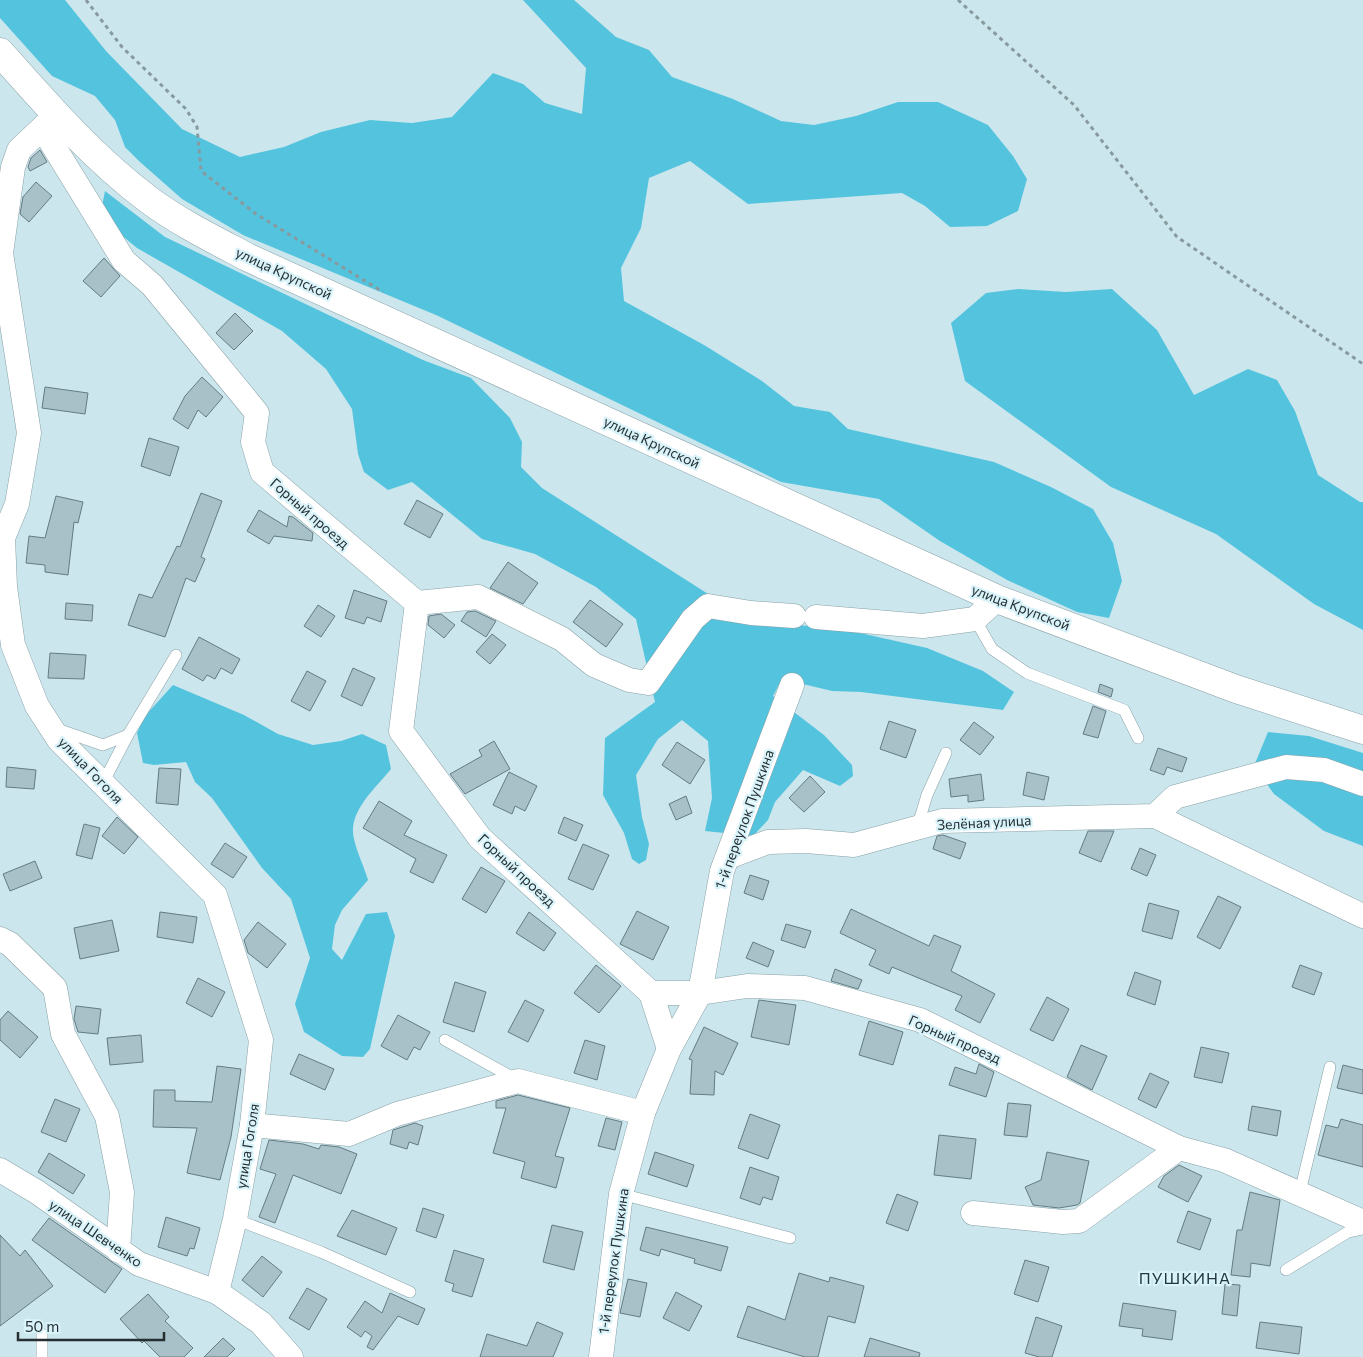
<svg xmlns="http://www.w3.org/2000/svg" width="1363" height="1357" viewBox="0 0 1363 1357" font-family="Commissioner,sans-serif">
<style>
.green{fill:#54c4de}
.building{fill:#a8c1c8;stroke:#647b81}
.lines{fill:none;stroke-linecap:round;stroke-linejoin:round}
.lane-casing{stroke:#88a1a7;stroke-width:12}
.street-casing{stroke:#88a1a7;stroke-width:25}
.secondary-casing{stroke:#88a1a7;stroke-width:29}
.path{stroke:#879a9f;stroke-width:3;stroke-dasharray:4 4;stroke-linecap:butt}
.lane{stroke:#fff;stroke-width:11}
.street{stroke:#fff;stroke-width:24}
.secondary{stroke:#fff;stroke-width:28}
.labels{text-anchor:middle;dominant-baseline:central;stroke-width:4.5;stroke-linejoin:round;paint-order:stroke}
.street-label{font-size:14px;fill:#252f32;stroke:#d9f3fa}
.quarter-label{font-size:16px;letter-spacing:1px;fill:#22373d;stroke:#d9f3fa}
</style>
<rect width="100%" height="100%" fill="#cce6ed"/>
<g class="green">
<polygon points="0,0 65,0 106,51 182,129 240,157 284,147 321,132 370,120 412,123 452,117 493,73 523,84 545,103 582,114 586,68 523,0 574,0 616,37 649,50 672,77 733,99 781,121 814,125 856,116 898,102 938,102 988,125 1013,156 1027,179 1018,211 987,226 950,227 925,206 902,193 748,204 690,161 649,178 641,228 621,268 624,301 704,345 762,381 794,406 830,412 848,429 994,462 1051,487 1093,509 1113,543 1122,581 1109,618 1077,612 1007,580 940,541 879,499 781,482 436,315 243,235 182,199 140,162 125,147 115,120 95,96 52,76 0,18"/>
<polygon points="105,191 165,237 423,360 471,378 510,418 522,442 521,467 542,488 752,622 838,628 927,648 983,671 1014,692 1003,710 861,692 832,691 782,679 773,696 824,735 852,765 853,776 840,786 803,770 775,802 768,820 753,836 705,831 712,798 708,741 682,720 658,739 636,775 642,817 649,844 646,860 639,864 632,859 624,833 603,795 605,738 655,702 636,619 596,587 535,554 482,539 412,482 388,490 364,472 358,454 352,409 326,369 282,331 137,248 114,229 101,211"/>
<polygon points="1018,289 1066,292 1112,289 1157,330 1194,395 1248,369 1277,380 1295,411 1318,475 1360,502 1363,502 1363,630 1314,604 1216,534 1111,487 965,381 951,323 986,293"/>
<path d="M 173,685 L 244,715 L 278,734 L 313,745 L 341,741 L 362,734 L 386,745 L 391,769 C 376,788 347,812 354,839 C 357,853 364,866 368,880 L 342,910 L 335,925 L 332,949 L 342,960 L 366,914 L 387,912 L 395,936 L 370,1049 L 363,1057 L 342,1056 L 304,1032 L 295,1004 L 310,958 L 291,899 L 262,868 L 212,798 L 195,782 L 186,762 L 154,765 L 143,763 L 137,733 L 144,717 Z"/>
<polygon points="1268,732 1309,736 1363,753 1363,846 1324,831 1274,794 1254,766"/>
</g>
<g class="building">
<polygon points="40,150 47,162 30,171 28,167 31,158"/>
<polygon points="36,182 52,196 29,222 20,214 23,197"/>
<polygon points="104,258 120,276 101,297 83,281"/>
<polygon points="235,313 253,331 234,350 216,333"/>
<polygon points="202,377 223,397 206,417 198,410 188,429 173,419 185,396"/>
<polygon points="45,387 88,393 85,414 42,408"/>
<polygon points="149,438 179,447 170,476 141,466"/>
<polygon points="201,493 222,501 201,557 205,559 195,582 186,578 165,637 128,625 139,594 152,598 177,546 180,547"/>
<polygon points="56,496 83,502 78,523 74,522 68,575 45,572 45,565 26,563 29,536 45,538"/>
<polygon points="417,500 443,514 430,538 404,524"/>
<polygon points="259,510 287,527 289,516 293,517 313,533 312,541 274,536 269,544 247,531"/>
<polygon points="508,562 538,583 523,604 490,588"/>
<polygon points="354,590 387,601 381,622 367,617 364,624 345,618"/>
<polygon points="590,600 623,624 606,647 573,622"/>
<polygon points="66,603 93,605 92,621 65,619"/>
<polygon points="318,605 335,616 321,637 304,626"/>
<polygon points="475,611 496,621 486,637 461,621 467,612"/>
<polygon points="441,614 455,625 444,638 428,625 429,616"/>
<polygon points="492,634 506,645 490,664 476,652"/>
<polygon points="199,637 240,659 232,674 221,668 215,679 207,675 203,681 182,669"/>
<polygon points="50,653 86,655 84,679 48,678"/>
<polygon points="353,668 375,678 362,706 341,696"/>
<polygon points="307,671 326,681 310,711 291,701"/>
<polygon points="1100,684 1113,689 1111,697 1098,692"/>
<polygon points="1093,706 1106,711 1098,738 1083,734"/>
<polygon points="889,721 916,730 906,758 880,749"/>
<polygon points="974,722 994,737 980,755 960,740"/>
<polygon points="494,741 510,769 465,794 450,774 482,756 479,750"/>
<polygon points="677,742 705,760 690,784 662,765"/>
<polygon points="1158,748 1187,758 1182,772 1167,767 1164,775 1150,770"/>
<polygon points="7,767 36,770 34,789 6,787"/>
<polygon points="159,768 181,769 178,805 156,803"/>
<polygon points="509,772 537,786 525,811 515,806 512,814 493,805"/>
<polygon points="1027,772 1049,777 1044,800 1023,795"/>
<polygon points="981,774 984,800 968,802 968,795 951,797 949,779"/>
<polygon points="810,776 825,792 804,812 789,798"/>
<polygon points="686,796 692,813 676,820 669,804"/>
<polygon points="379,801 412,821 404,835 447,855 433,883 410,872 416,859 363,828"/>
<polygon points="117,817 138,837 124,854 102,836"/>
<polygon points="564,817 583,825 576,841 558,833"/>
<polygon points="84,824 100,828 92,859 76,855"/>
<polygon points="1088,831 1114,831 1101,862 1079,853"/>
<polygon points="943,835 966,843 960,859 933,849 937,836"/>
<polygon points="225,843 247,857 233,878 211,864"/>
<polygon points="583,844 609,855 593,890 568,879"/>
<polygon points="1140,848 1156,855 1147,876 1131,869"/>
<polygon points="35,861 42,878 10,891 3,874"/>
<polygon points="481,867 505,881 486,913 462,899"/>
<polygon points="750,875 769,881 763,900 744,893"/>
<polygon points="1218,896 1241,907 1220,949 1197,937"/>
<polygon points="1149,903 1179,911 1172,939 1142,931"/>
<polygon points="851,909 929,946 934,935 961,946 951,971 995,994 980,1023 955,1010 962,996 892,967 889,974 869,965 876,950 840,933"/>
<polygon points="637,911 669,927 653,960 620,944"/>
<polygon points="160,912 197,917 193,943 157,937"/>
<polygon points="529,912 556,933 544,951 516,933"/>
<polygon points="112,920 119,951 80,959 74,928"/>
<polygon points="258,922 286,944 267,968 248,953 244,940"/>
<polygon points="786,924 811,931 805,948 781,940"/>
<polygon points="753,942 774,951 768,967 746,958"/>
<polygon points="596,965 621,986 599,1013 574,993"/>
<polygon points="1300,965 1322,973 1314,995 1292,987"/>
<polygon points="835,969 862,980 858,989 831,981"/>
<polygon points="1135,972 1161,981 1155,1005 1127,995"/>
<polygon points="198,978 225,992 212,1017 186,1003"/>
<polygon points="455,982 486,992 474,1032 443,1022"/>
<polygon points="1047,997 1069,1009 1053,1041 1030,1030"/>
<polygon points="525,1000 544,1010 528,1042 508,1032"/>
<polygon points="759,1000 796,1005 789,1045 751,1037"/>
<polygon points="76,1006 101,1009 98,1034 78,1032 74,1019"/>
<polygon points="8,1011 38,1037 20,1058 0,1040 0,1020"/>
<polygon points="398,1015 430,1032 420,1050 414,1047 407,1060 381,1046"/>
<polygon points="869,1021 903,1032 893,1065 859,1055"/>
<polygon points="704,1027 738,1043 723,1075 715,1071 714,1095 690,1094 692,1060 689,1059"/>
<polygon points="141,1035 143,1062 110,1065 107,1038"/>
<polygon points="585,1040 605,1046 597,1080 574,1073"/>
<polygon points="1081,1045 1107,1056 1092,1090 1067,1077"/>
<polygon points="1201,1047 1229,1053 1222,1083 1194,1077"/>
<polygon points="299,1054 334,1069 325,1090 290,1074"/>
<polygon points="979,1064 994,1072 986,1097 949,1085 955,1067 976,1074"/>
<polygon points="1343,1065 1363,1070 1363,1094 1337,1088"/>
<polygon points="217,1066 241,1069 231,1137 220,1180 187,1173 197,1128 153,1127 154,1090 175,1090 175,1101 212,1102"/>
<polygon points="1150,1073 1169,1082 1156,1108 1138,1099"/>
<polygon points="518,1095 570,1108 555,1156 564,1158 556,1188 521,1178 525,1162 493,1153 506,1108 496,1108 496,1101"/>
<polygon points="55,1099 80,1109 66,1142 41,1132"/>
<polygon points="1008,1103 1031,1105 1027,1137 1004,1135"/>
<polygon points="1252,1106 1281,1111 1277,1136 1248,1130"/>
<polygon points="750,1114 780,1125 768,1159 738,1148"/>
<polygon points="606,1118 622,1122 615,1150 598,1146"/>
<polygon points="1341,1119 1363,1125 1363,1167 1318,1155 1326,1125 1338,1128"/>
<polygon points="415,1123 423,1126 418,1145 409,1142 407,1149 390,1144 393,1130"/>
<polygon points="939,1135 976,1139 971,1179 934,1175"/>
<polygon points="269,1140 303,1144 319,1149 321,1145 339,1147 357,1154 341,1194 293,1175 275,1223 259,1217 276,1174 260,1169"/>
<polygon points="655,1152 694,1165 687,1187 648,1174"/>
<polygon points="1047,1152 1089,1161 1080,1203 1077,1205 1059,1208 1033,1205 1025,1187 1041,1180"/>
<polygon points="49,1153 85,1175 73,1194 38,1172"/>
<polygon points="1179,1165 1202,1176 1188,1202 1158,1187 1164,1176"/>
<polygon points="750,1167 779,1177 772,1200 763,1197 760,1205 740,1198"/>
<polygon points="1250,1192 1280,1200 1270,1266 1251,1263 1250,1277 1231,1275 1237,1230 1242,1230"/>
<polygon points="897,1194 918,1202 908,1231 886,1223"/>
<polygon points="423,1208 444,1215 436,1238 416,1231"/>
<polygon points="352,1210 397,1228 386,1255 337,1236"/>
<polygon points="1188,1211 1211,1219 1200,1250 1177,1242"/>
<polygon points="166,1217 200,1228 194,1249 190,1248 187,1256 158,1247"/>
<polygon points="49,1218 122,1269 105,1293 32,1240"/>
<polygon points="552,1225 583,1232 574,1270 543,1262"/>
<polygon points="646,1227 728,1247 721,1271 694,1263 695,1259 661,1249 659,1256 640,1250"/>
<polygon points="0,1235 20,1256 25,1250 53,1286 0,1326"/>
<polygon points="454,1250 484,1259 472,1297 452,1291 454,1284 445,1281"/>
<polygon points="262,1256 282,1272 263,1297 242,1280"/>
<polygon points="1025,1260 1049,1267 1038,1302 1014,1294"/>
<polygon points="799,1273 829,1282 830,1277 864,1286 855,1323 828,1316 818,1357 805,1357 737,1337 748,1306 785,1320"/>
<polygon points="628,1279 647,1283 640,1317 620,1313"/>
<polygon points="1225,1284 1240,1285 1237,1316 1222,1314"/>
<polygon points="307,1288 327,1299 309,1330 289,1318"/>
<polygon points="676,1292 702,1306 689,1331 663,1318"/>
<polygon points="390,1293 425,1309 418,1325 398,1316 373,1350 367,1347 372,1336 365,1331 361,1337 347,1327 365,1301 382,1313"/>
<polygon points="148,1294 169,1317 165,1321 193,1348 184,1357 160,1357 144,1341 142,1343 120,1319"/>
<polygon points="1123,1303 1176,1311 1172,1340 1142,1336 1143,1329 1119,1326"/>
<polygon points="1036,1317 1062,1326 1052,1357 1039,1357 1025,1353"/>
<polygon points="537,1322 563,1333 553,1357 480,1357 487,1334 527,1346"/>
<polygon points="1260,1322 1302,1327 1299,1354 1256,1348"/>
<polygon points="223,1338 235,1349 227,1357 204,1357"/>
<polygon points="870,1338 920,1353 919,1357 864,1357"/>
</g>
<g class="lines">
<g class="lane-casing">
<g id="lane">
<polyline points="975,619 992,649 1027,673 1124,710 1138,738"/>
<polyline points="54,728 103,745 128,735"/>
<polyline points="103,783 128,735 176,655"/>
<polyline points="917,828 927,795 946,753"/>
<polyline points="445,1040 517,1080"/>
<polyline points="1300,1192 1330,1067"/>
<polyline points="621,1194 790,1238"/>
<polyline points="235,1219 321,1252 410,1292"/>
<polyline points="1286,1270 1348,1232 1363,1229"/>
<polyline points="42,1334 42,1357"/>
</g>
</g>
<g class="street-casing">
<g id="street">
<polyline points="56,115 51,142 124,261 152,285 257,413 253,442 262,472 417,603 401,731 480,838 651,993 700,993 747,986 805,988 920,1020 1179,1148 1224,1160 1363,1222"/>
<polyline points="56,115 19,150 13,167 1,253 29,433 17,504 3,538 5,587 13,645 37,706 59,740 215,895 261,1040 252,1125 235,1219 217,1292"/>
<polyline points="417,603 478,597 562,639 594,665 629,680 648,683 693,619 708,606 751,613 794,616"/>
<polyline points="816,617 923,626 975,619 997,599"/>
<polyline points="1155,816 1363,916"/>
<polyline points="728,857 768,842 806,841 854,845 942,821 1155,816 1175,797 1286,767 1324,770 1363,784"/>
<polyline points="0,939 10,944 55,988 63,1034 107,1116 122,1192 118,1250"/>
<polyline points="651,993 669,1049"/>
<polyline points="252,1125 349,1134 397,1114 518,1081 643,1113"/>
<polyline points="0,1170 37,1192 139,1264 217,1292 261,1323 291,1357"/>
<polyline points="973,1213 1063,1222 1079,1221 1179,1148"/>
<polyline points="601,1357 621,1194 643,1113 669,1049 700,993 722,871 792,685"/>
</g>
</g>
<g class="secondary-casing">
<path id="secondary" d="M 0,52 C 46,104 93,158 149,200 C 180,223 215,240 249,258 L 997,599 L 1236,689 L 1363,730"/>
</g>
<g class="path">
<polyline points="86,0 122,47 186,109 197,127 201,171 256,214 383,292"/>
<polyline points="958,0 1074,105 1177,237 1363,364"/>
</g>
<use href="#lane" class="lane"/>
<use href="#street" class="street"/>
<use href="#secondary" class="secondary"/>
</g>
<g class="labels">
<g class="street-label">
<text transform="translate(284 273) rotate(25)">улица Крупской</text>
<text transform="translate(652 442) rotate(25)">улица Крупской</text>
<text transform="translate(310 513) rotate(41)">Горный проезд</text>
<text transform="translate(1021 607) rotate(21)">улица Крупской</text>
<text transform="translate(91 770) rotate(46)">улица Гоголя</text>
<text transform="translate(744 819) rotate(-70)">1-й переулок Пушкина</text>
<text transform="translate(984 822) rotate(-3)">Зелёная улица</text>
<text transform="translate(517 870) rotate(43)">Горный проезд</text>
<text transform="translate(955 1039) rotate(24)">Горный проезд</text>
<text transform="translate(247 1146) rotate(-81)">улица Гоголя</text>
<text transform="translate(96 1233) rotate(34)">улица Шевченко</text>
<text transform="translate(613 1261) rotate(-82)">1-й переулок Пушкина</text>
</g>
<g class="quarter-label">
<text x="1185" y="1277">ПУШКИНА</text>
</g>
</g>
<path d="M18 1332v8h146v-8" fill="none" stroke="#252f32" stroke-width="2.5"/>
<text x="25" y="1332" font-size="15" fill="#252f32" stroke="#d9f3fa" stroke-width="4" paint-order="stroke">50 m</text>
</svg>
